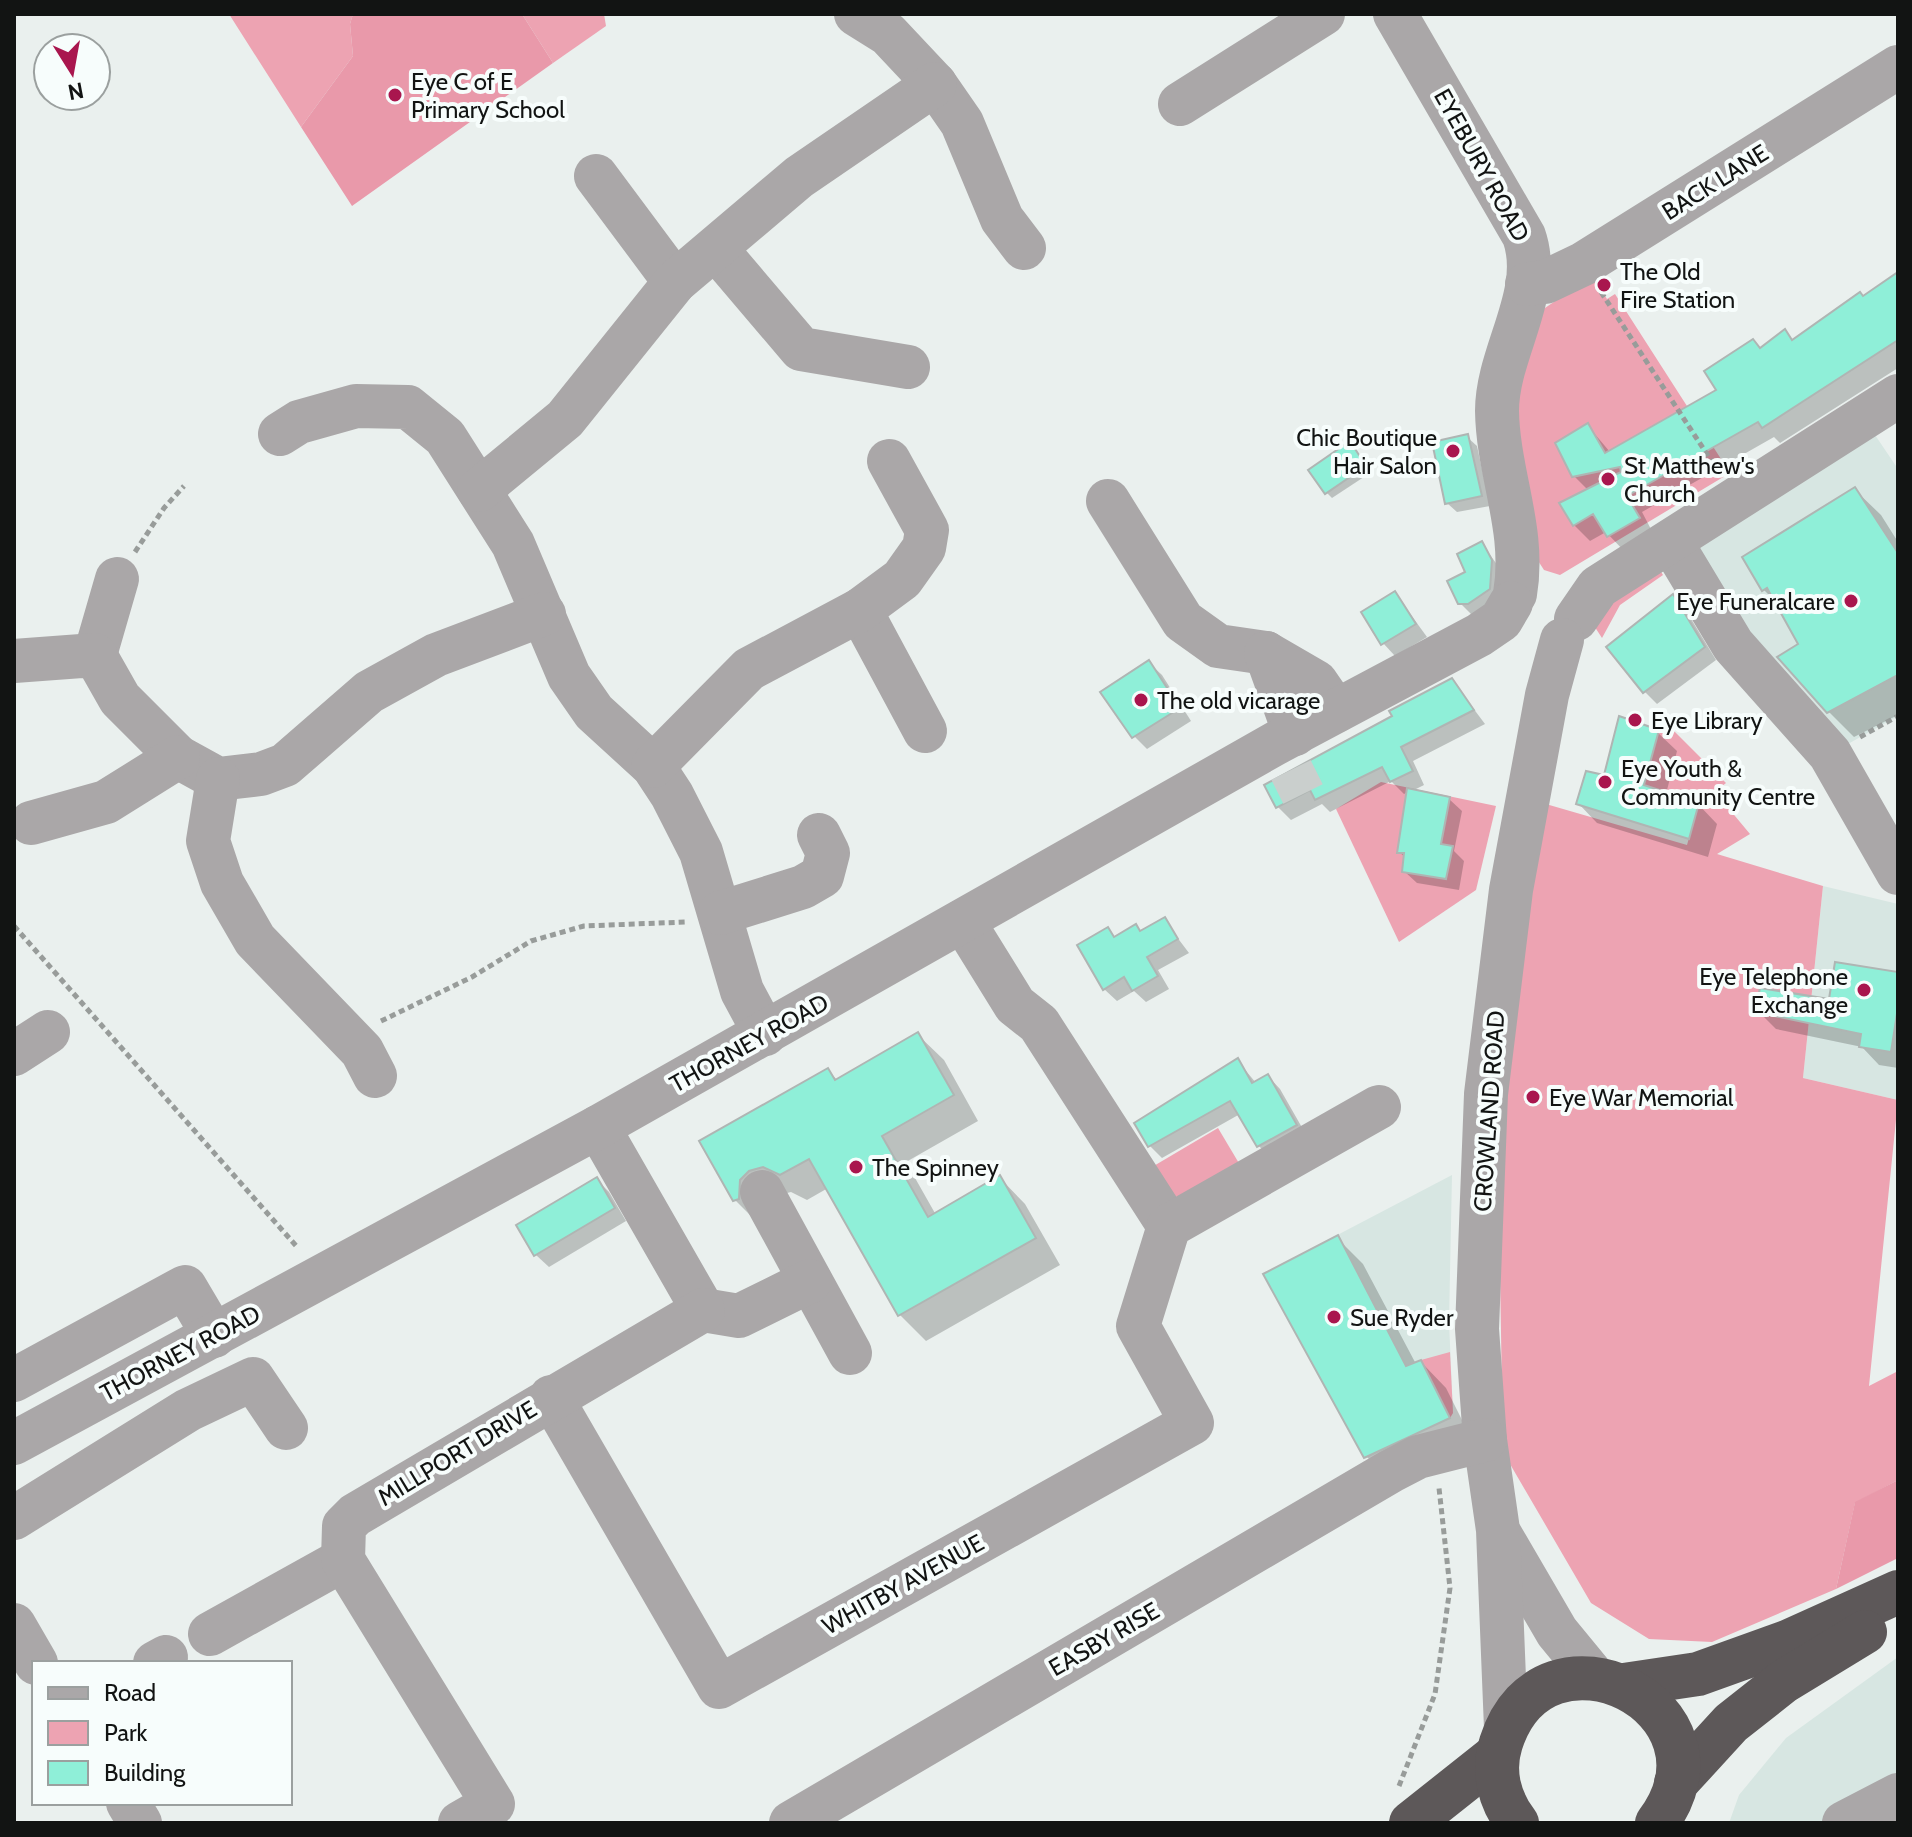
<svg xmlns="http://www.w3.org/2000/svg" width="1912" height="1837" viewBox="0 0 1912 1837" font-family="Cabin,sans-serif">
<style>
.built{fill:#d7e6e2}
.green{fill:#eda3b2}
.forest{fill:#e999aa}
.shadow{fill:#0003}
.building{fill:#8fefd8;stroke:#afb5b3;stroke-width:2}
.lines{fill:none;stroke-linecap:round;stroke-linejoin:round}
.minor-tunnel{stroke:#cacfcd;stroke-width:44;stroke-dasharray:44 22;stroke-linecap:butt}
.path{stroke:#989c9a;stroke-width:5;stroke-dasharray:6 4;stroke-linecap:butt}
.minor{stroke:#aaa7a8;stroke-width:44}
.highway{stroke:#5d5859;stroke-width:44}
.poi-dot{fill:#a9164e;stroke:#f7fdfc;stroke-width:3}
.labels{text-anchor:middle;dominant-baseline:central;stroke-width:8;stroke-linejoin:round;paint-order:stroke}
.poi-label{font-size:24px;fill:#121413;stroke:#f7fdfc;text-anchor:start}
.street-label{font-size:24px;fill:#121413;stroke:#f7fdfc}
</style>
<rect width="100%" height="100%" fill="#eaf0ee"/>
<g class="built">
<polygon points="1873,432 1898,469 1898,716 1830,754 1671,542"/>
<polygon points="1823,886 1898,904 1898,1100 1803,1078"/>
<polygon points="1452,1175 1449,1322 1453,1413 1365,1459 1263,1274"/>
<polygon points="1898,1657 1898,1823 1729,1823 1739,1795 1786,1738"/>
</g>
<g class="green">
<polygon points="229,14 353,14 350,24 353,56 301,127"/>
<polygon points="522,14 604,14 606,26 553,63"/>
<polygon points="1592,276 1607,299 1615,294 1730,473 1560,575 1544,570 1535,556 1508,410 1542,310"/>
<polygon points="1660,570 1663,575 1620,605 1602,638 1589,618"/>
<polygon points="1659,716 1726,783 1715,792 1750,834 1717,854 1823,886 1803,1078 1898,1100 1869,1386 1898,1371 1898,1480 1855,1503 1836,1589 1712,1642 1649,1639 1591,1603 1503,1452 1498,1153 1539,802 1687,845 1699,803 1644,785"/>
<polygon points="1381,782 1496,806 1476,890 1399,942 1336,809"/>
<polygon points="1218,1128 1243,1170 1181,1198 1174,1196 1152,1167"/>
<polygon points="1450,1352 1453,1413 1450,1418 1421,1360"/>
</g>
<g class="forest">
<polygon points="353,14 522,14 553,63 352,206 301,127 353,56 350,24"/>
<polygon points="1898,1480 1898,1558 1836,1589 1855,1502"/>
</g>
<g class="shadow">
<polygon points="1898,273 1898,368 1780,443 1774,437 1642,512 1654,535 1625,552 1606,532 1590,541 1574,525 1588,490 1574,476 1588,426 1610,452 1719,391 1785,332 1794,341"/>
<polygon points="1467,437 1477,446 1490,506 1457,512 1447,503"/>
<polygon points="1355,449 1370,473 1332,498 1326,492"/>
<polygon points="1855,490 1881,515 1898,542 1898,715 1854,737 1828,711 1801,644 1778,604 1764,590"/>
<polygon points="1482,544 1504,574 1502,602 1473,616 1460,603"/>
<polygon points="1395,593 1427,637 1395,656 1383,643"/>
<polygon points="1673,597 1685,609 1716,660 1657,704 1644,691"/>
<polygon points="1149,663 1162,675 1191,721 1147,749 1134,736"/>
<polygon points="1452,680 1485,724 1413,761 1424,785 1412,791 1449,799 1462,811 1454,851 1464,861 1459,890 1417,883 1404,871 1406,858 1399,852 1408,792 1404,794 1391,781 1330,812 1322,804 1291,820 1278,807 1395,716"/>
<polygon points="1657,732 1677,751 1666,794 1698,804 1717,824 1708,857 1597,823 1578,803"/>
<polygon points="1164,920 1189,953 1158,970 1169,989 1146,1002 1134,991 1117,1001 1104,989 1108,929 1116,938 1141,933"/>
<polygon points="1898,974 1898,1068 1879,1065 1862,1047 1776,1029 1758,1011 1831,1002"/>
<polygon points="918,1035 944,1060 978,1121 906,1162 936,1215 1000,1178 1025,1204 1060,1265 926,1341 900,1315 828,1188 807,1200 791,1192 775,1196 761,1226 735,1200 702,1142 828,1070 838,1081"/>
<polygon points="1237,1060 1256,1083 1268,1076 1280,1089 1308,1138 1271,1159 1259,1146 1240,1114 1162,1158 1150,1146"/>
<polygon points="597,1180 609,1192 626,1221 549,1267 536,1255"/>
<polygon points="1337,1238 1363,1264 1416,1364 1421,1362 1446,1388 1474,1444 1392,1482 1366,1456"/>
</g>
<g class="building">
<polygon points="1898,272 1898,340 1762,428 1758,422 1627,496 1640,518 1607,537 1593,514 1573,526 1559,503 1621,472 1620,467 1572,477 1555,443 1588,423 1605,453 1716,390 1704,371 1753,339 1760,348 1785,329 1792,340 1860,292 1863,296"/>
<polygon points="1468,434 1482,496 1445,504 1432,442"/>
<polygon points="1350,441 1366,466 1325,494 1308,470"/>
<polygon points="1855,487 1898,553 1898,675 1827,713 1777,657 1798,644 1767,588 1762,591 1742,557"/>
<polygon points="1482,541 1492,560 1490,589 1468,604 1458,604 1447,581 1465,572 1457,554"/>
<polygon points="1395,591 1416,624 1381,645 1361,612"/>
<polygon points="1673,594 1705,647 1643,693 1606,647"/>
<polygon points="1149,660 1180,708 1132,738 1100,692"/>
<polygon points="1452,678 1474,710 1401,747 1413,771 1390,782 1382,767 1315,800 1310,790 1276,808 1264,785 1392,716 1389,711"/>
<polygon points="1619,716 1659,730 1644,785 1699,803 1689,839 1576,804 1586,771 1604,775"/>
<polygon points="1407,788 1450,797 1441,844 1453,846 1446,879 1402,872 1404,853 1397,853"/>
<polygon points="1165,917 1178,939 1147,957 1158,976 1132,991 1124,977 1103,990 1077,945 1108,927 1114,937 1136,924 1140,931"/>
<polygon points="1835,962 1898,972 1898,1007 1891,1052 1859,1047 1861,1034 1755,1012 1760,988 1829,999"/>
<polygon points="918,1032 954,1095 882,1136 928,1217 1000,1175 1036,1238 898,1316 809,1159 780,1175 763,1167 749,1171 740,1180 739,1199 733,1201 699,1141 828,1068 835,1080"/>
<polygon points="1238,1058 1252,1083 1268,1074 1297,1125 1257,1147 1230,1101 1148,1147 1134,1123"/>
<polygon points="597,1177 615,1208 534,1256 516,1225"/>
<polygon points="1338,1235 1406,1366 1421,1360 1450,1418 1364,1458 1263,1274"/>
</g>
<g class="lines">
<polyline class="minor-tunnel" points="1291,770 1303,794"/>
<g class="path">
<polyline points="1601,292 1716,468"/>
<polyline points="135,552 164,508 184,486"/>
<polyline points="1860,737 1898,716"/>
<polyline points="14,926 298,1248"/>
<polyline points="381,1021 472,977 531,941 584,926 685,922"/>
<polyline points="1399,1786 1435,1694 1450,1588 1439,1488"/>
</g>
<g class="minor">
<polyline points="856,14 888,34 935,84 962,123 1002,219 1024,248"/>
<path d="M 1395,14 L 1524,236 C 1544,293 1497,352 1497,411 C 1498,474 1526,530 1515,594"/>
<polyline points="1180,104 1323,14"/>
<polyline points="596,176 675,282"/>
<polyline points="716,249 801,349 908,367"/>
<polyline points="1527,284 1545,282 1583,264 1898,67"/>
<polyline points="280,434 299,422 356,406 408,407 445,437 513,544 569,676 594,712 653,766 672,795 701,852 742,991 765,1034"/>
<polyline points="479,490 565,419 675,282 799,177 935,84"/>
<polyline points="1108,501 1183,621 1218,646 1266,653"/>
<polyline points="1671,542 1733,645 1830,754 1898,873"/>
<polyline points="860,610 925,731"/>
<polyline points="1576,619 1598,587 1898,396"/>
<polyline points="95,655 117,579"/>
<polyline points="14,661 95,655 120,699 178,757 218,779 261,774 285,765 369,692 436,655 544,614"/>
<polyline points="1295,734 1266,653 1316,682 1336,711"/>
<polyline points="653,766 749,669 860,610 902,579 924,548 927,530 889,461"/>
<polyline points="218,779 208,841 222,883 255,940 362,1051 375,1076"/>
<polyline points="31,823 106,802 178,757"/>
<polyline points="720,913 803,887 822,876 828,853 819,835"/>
<polyline points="963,921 1015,1005 1039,1024 1169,1226"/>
<polyline points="14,1054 48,1032"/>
<polyline points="598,1127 703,1310"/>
<polyline points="762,1192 850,1353"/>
<polyline points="703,1310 739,1316 810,1281"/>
<polyline points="14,1380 185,1287 214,1336"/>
<polyline points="551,1397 719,1687 1192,1423 1138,1326 1169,1226 1379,1107"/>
<polyline points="14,1443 598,1127 1278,742 1479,635 1501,620 1511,603"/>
<polyline points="14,1518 188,1410 253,1379 286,1428"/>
<polyline points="1501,1536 1557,1632 1594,1677"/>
<polyline points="14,1625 36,1663"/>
<polyline points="210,1634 343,1560"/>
<polyline points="155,1663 166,1657"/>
<polyline points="1506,1728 1498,1530 1485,1440 1477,1329 1486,1094 1511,890 1547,695 1562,640"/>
<polyline points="128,1803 140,1823"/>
<polyline points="460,1823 493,1804 343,1560 344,1526 355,1515 703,1310"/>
<polyline points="791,1823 1391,1471 1418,1457 1485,1440"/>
<polyline points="1844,1823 1898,1795"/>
</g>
<g class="highway">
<polyline points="1624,1685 1698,1674 1787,1642 1898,1592"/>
<polyline points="1676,1783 1731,1723 1783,1682 1865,1632"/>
<polyline points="1411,1823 1498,1754"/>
<path d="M 1517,1823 C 1499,1800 1492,1771 1501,1743 C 1544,1608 1743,1708 1657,1823"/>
</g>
</g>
<g class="poi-dot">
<circle cx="395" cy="95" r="8"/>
<circle cx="1604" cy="285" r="8"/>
<circle cx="1453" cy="451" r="8"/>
<circle cx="1608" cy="479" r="8"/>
<circle cx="1851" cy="601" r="8"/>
<circle cx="1141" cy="700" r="8"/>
<circle cx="1635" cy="720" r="8"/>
<circle cx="1605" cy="782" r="8"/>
<circle cx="1864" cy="990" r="8"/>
<circle cx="1533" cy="1097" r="8"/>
<circle cx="856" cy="1167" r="8"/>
<circle cx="1334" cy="1317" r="8"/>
</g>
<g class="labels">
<g class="poi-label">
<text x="411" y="81">Eye C of E<tspan x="411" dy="28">Primary School</tspan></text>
<text x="1620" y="271">The Old<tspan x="1620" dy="28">Fire Station</tspan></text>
<text x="1437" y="437" text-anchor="end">Chic Boutique<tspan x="1437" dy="28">Hair Salon</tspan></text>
<text x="1624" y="465">St Matthew's<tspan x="1624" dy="28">Church</tspan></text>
<text x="1835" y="601" text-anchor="end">Eye Funeralcare</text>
<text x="1157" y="700">The old vicarage</text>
<text x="1651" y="720">Eye Library</text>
<text x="1621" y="768">Eye Youth &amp;<tspan x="1621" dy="28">Community Centre</tspan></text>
<text x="1848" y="976" text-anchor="end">Eye Telephone<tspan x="1848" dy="28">Exchange</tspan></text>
<text x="1549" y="1097">Eye War Memorial</text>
<text x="872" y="1167">The Spinney</text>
<text x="1350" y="1317">Sue Ryder</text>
</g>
<g class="street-label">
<text transform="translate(1482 165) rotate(61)">EYEBURY ROAD</text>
<text transform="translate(1715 182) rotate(-32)">BACK LANE</text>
<text transform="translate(749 1043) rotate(-29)">THORNEY ROAD</text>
<text transform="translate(1489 1111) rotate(-86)">CROWLAND ROAD</text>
<text transform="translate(180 1353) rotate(-28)">THORNEY ROAD</text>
<text transform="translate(457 1453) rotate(-31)">MILLPORT DRIVE</text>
<text transform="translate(903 1584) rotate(-29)">WHITBY AVENUE</text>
<text transform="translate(1104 1639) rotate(-30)">EASBY RISE</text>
</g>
</g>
<rect width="1912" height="1837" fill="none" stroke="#121413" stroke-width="32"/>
<rect x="32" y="1661" width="260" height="144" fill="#f7fdfc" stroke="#9ba09f" stroke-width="2"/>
<rect x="48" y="1687" width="40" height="12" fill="#aaa7a8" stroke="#9ba09f" stroke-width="2"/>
<text x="104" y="1701" font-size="24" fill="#121413">Road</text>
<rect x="48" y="1721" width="40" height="24" fill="#eda3b2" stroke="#9ba09f" stroke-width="2"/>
<text x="104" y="1741" font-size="24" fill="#121413">Park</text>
<rect x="48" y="1761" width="40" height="24" fill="#8fefd8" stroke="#9ba09f" stroke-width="2"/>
<text x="104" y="1781" font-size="24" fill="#121413">Building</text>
<g transform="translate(72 72) rotate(169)"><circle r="38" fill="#f7fdfc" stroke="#9ba09f" stroke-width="2"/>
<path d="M0-6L14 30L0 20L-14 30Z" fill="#a9164e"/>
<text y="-12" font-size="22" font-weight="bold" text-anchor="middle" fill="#121413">N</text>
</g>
</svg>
